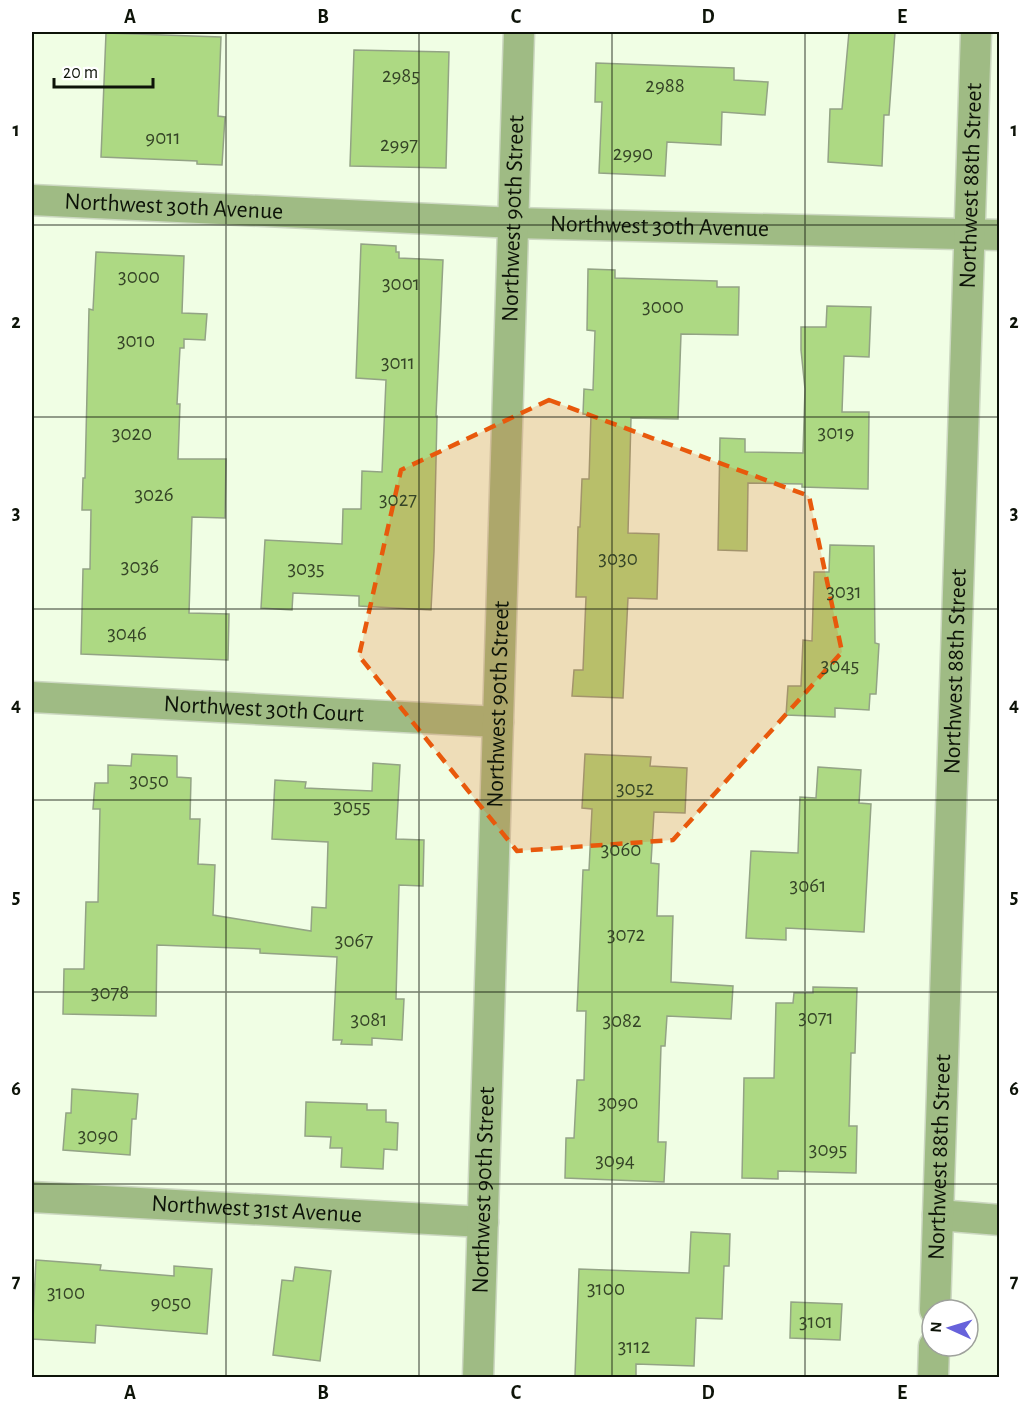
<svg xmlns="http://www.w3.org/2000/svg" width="1031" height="1409" viewBox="0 0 1031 1409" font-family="'Alegreya Sans',sans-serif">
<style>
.building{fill:#add983;stroke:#93a385;stroke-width:1.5}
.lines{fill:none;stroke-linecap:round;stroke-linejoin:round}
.street-casing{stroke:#ccd8c1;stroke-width:33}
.street{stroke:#9fbb84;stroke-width:30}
.marked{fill:#e8590c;fill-opacity:0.2;stroke:#e8590c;stroke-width:4.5;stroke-dasharray:12 8;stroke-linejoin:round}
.grid{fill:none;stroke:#0d1308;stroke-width:1.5;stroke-opacity:0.55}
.labels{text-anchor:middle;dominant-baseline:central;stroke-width:4.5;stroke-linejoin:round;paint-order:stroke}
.number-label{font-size:21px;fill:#354427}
.street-label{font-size:24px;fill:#0d1308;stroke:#fff}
.neatline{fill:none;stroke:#0d1308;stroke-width:2}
.grid-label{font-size:20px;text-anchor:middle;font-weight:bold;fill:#0d1308}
</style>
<rect width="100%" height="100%" fill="#f0fee4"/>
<g class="building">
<polygon points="849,32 895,32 889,115 884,115 882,166 828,162 830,109 842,109"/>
<polygon points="106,33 221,37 218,116 225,117 222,165 197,164 197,161 101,157"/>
<polygon points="354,50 449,52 446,168 350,166"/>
<polygon points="596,63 734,68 734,80 768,82 765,115 722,112 721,145 667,142 665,176 599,173 602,102 595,102"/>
<polygon points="361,244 396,246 396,252 399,252 399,258 443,260 436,416 437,416 434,551 431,610 359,606 359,596 293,593 292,610 261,608 265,540 342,544 343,509 361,509 362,471 382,472 386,380 356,378"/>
<polygon points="96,252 184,256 182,313 207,314 205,340 184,339 184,348 180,348 177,404 180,404 178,459 226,459 225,518 192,517 189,613 229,614 228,660 81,654 83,569 90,569 91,510 82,510 83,478 85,478 89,309 93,310"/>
<polygon points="588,269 615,270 615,278 717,281 717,287 739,287 738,335 681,334 678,419 631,418 628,533 659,534 657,599 628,598 623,698 572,696 574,670 583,670 586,597 576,597 578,527 580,527 582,479 589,479 591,415 583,414 584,389 593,390 595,331 587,330"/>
<polygon points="827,306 871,307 869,357 844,356 842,412 869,412 868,489 802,487 802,484 748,483 747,551 718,550 720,438 745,439 745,452 803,453 805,389 801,350 801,327 826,327"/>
<polygon points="830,545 874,546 875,643 879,644 876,694 870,694 869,710 835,708 835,717 786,715 788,686 801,686 803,640 812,641 814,572 829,572"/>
<polygon points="132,754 177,756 177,777 191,778 190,819 200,819 198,864 215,865 213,915 311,931 312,907 326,908 328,842 272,839 275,780 306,782 305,788 372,791 373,763 400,765 396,839 424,840 423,886 399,885 396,999 404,999 402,1040 372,1038 372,1045 341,1044 342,1040 333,1040 337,957 260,953 260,949 157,945 156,1016 63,1014 64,969 84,969 86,902 98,902 100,809 93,809 95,783 108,783 108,765 131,766"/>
<polygon points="585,754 651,757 650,766 687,768 685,813 654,812 651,863 659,864 657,916 673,916 671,982 733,986 731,1019 667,1016 665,1046 661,1046 658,1142 666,1142 664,1182 565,1178 566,1138 574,1138 577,1080 584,1080 586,1011 577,1011 583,870 589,870 592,809 582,808"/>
<polygon points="818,767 861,770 859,803 871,804 864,932 786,928 786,940 746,938 751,851 798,853 800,797 816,798"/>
<polygon points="813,987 857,988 855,1053 851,1053 849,1126 857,1126 856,1173 778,1171 778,1179 742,1178 744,1078 774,1078 776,1003 793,1003 794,993 813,993"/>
<polygon points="72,1089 138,1094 136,1119 132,1119 130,1155 63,1150 66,1113 71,1113"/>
<polygon points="306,1102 367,1104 367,1110 386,1110 386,1122 398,1123 397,1150 384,1149 383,1169 341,1167 342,1148 330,1148 331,1137 305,1136"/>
<polygon points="691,1232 730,1234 729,1266 724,1266 722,1319 696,1318 694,1366 636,1364 636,1377 575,1376 579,1269 689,1273"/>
<polygon points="36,1260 101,1265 100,1270 174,1276 174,1266 212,1269 207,1334 96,1325 95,1343 32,1339"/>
<polygon points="295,1267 331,1271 320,1361 273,1355 282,1280 293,1281"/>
<polygon points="791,1302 842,1304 840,1340 790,1338"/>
</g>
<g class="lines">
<g class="street-casing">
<g id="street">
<path id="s1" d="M 32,200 L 514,223 L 1000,235"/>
<path id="s2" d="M 32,697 L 498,722"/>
<path id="s3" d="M 32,1197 L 483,1222"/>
<polyline points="938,1215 1000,1220"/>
<path id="s4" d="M 935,1310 L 976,32"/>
<path id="s5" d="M 478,1378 L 519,32"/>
<polyline points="933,1378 934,1346"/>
</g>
</g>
<use href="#street" class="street"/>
</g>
<path class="marked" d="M 549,400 L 809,496 L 842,652 L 673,840 L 517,851 L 359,656 L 401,470 Z"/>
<path class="grid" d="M 226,32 L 226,1378M 419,32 L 419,1378M 612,32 L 612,1378M 805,32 L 805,1378M 32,225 L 1000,225M 32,417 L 1000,417M 32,609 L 1000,609M 32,800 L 1000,800M 32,992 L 1000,992M 32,1184 L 1000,1184"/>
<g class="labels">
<g class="number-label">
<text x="401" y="75">2985</text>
<text x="665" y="85">2988</text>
<text x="163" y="137">9011</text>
<text x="399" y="144">2997</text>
<text x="633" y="153">2990</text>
<text x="139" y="276">3000</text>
<text x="401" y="283">3001</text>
<text x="663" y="306">3000</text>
<text x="136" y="340">3010</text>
<text x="398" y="362">3011</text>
<text x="836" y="432">3019</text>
<text x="132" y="433">3020</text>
<text x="154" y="494">3026</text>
<text x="398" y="499">3027</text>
<text x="618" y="558">3030</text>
<text x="140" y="566">3036</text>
<text x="306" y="568">3035</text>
<text x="844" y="591">3031</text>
<text x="127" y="633">3046</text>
<text x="840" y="665">3045</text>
<text x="149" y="780">3050</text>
<text x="635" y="788">3052</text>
<text x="352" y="806">3055</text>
<text x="621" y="849">3060</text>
<text x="808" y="885">3061</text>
<text x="626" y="934">3072</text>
<text x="354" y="940">3067</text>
<text x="110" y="992">3078</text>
<text x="816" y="1017">3071</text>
<text x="369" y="1019">3081</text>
<text x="622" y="1020">3082</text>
<text x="618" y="1102">3090</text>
<text x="98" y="1135">3090</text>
<text x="828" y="1149">3095</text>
<text x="615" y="1160">3094</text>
<text x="606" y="1288">3100</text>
<text x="66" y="1292">3100</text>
<text x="171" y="1302">9050</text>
<text x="816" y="1321">3101</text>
<text x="634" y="1346">3112</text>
</g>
<g class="street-label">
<text stroke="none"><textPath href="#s4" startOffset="1125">Northwest 88th Street</textPath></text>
<text stroke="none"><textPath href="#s1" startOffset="142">Northwest 30th Avenue</textPath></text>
<text stroke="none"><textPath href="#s5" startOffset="1160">Northwest 90th Street</textPath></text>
<text stroke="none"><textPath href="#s1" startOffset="628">Northwest 30th Avenue</textPath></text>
<text stroke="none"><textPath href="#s4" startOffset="639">Northwest 88th Street</textPath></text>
<text stroke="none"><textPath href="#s5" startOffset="674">Northwest 90th Street</textPath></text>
<text stroke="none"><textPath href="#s2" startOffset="232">Northwest 30th Court</textPath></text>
<text stroke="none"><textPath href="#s4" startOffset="153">Northwest 88th Street</textPath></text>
<text stroke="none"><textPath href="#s5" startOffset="188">Northwest 90th Street</textPath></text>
<text stroke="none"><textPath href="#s3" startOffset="225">Northwest 31st Avenue</textPath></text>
</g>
</g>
<rect width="1031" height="1409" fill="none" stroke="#ffffff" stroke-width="66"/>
<g transform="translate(950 1328) rotate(274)"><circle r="28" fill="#ffffff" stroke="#9ea19c" stroke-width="1.5"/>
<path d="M0-4.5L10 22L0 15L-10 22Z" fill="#6762db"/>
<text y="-9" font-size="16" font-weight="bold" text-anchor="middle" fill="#0d1308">N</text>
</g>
<path d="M54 78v9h99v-9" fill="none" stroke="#0d1308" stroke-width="3"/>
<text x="63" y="78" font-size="18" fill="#0d1308" stroke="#ffffff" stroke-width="4.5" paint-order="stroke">20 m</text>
<rect x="33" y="33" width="965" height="1343" class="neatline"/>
<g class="grid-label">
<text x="130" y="23">A</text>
<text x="323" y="23">B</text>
<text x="516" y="23">C</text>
<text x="708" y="23">D</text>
<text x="902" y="23">E</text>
<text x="16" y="136">1</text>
<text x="1014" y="136">1</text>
<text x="16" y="328">2</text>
<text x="1014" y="328">2</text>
<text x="16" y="519">3</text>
<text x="1014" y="519">3</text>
<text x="16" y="711">4</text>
<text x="1014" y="711">4</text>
<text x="16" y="903">5</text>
<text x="1014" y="903">5</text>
<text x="16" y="1095">6</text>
<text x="1014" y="1095">6</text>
<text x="16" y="1287">7</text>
<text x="1014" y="1287">7</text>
<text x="130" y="1399">A</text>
<text x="323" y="1399">B</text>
<text x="516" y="1399">C</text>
<text x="708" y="1399">D</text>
<text x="902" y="1399">E</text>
</g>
</svg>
